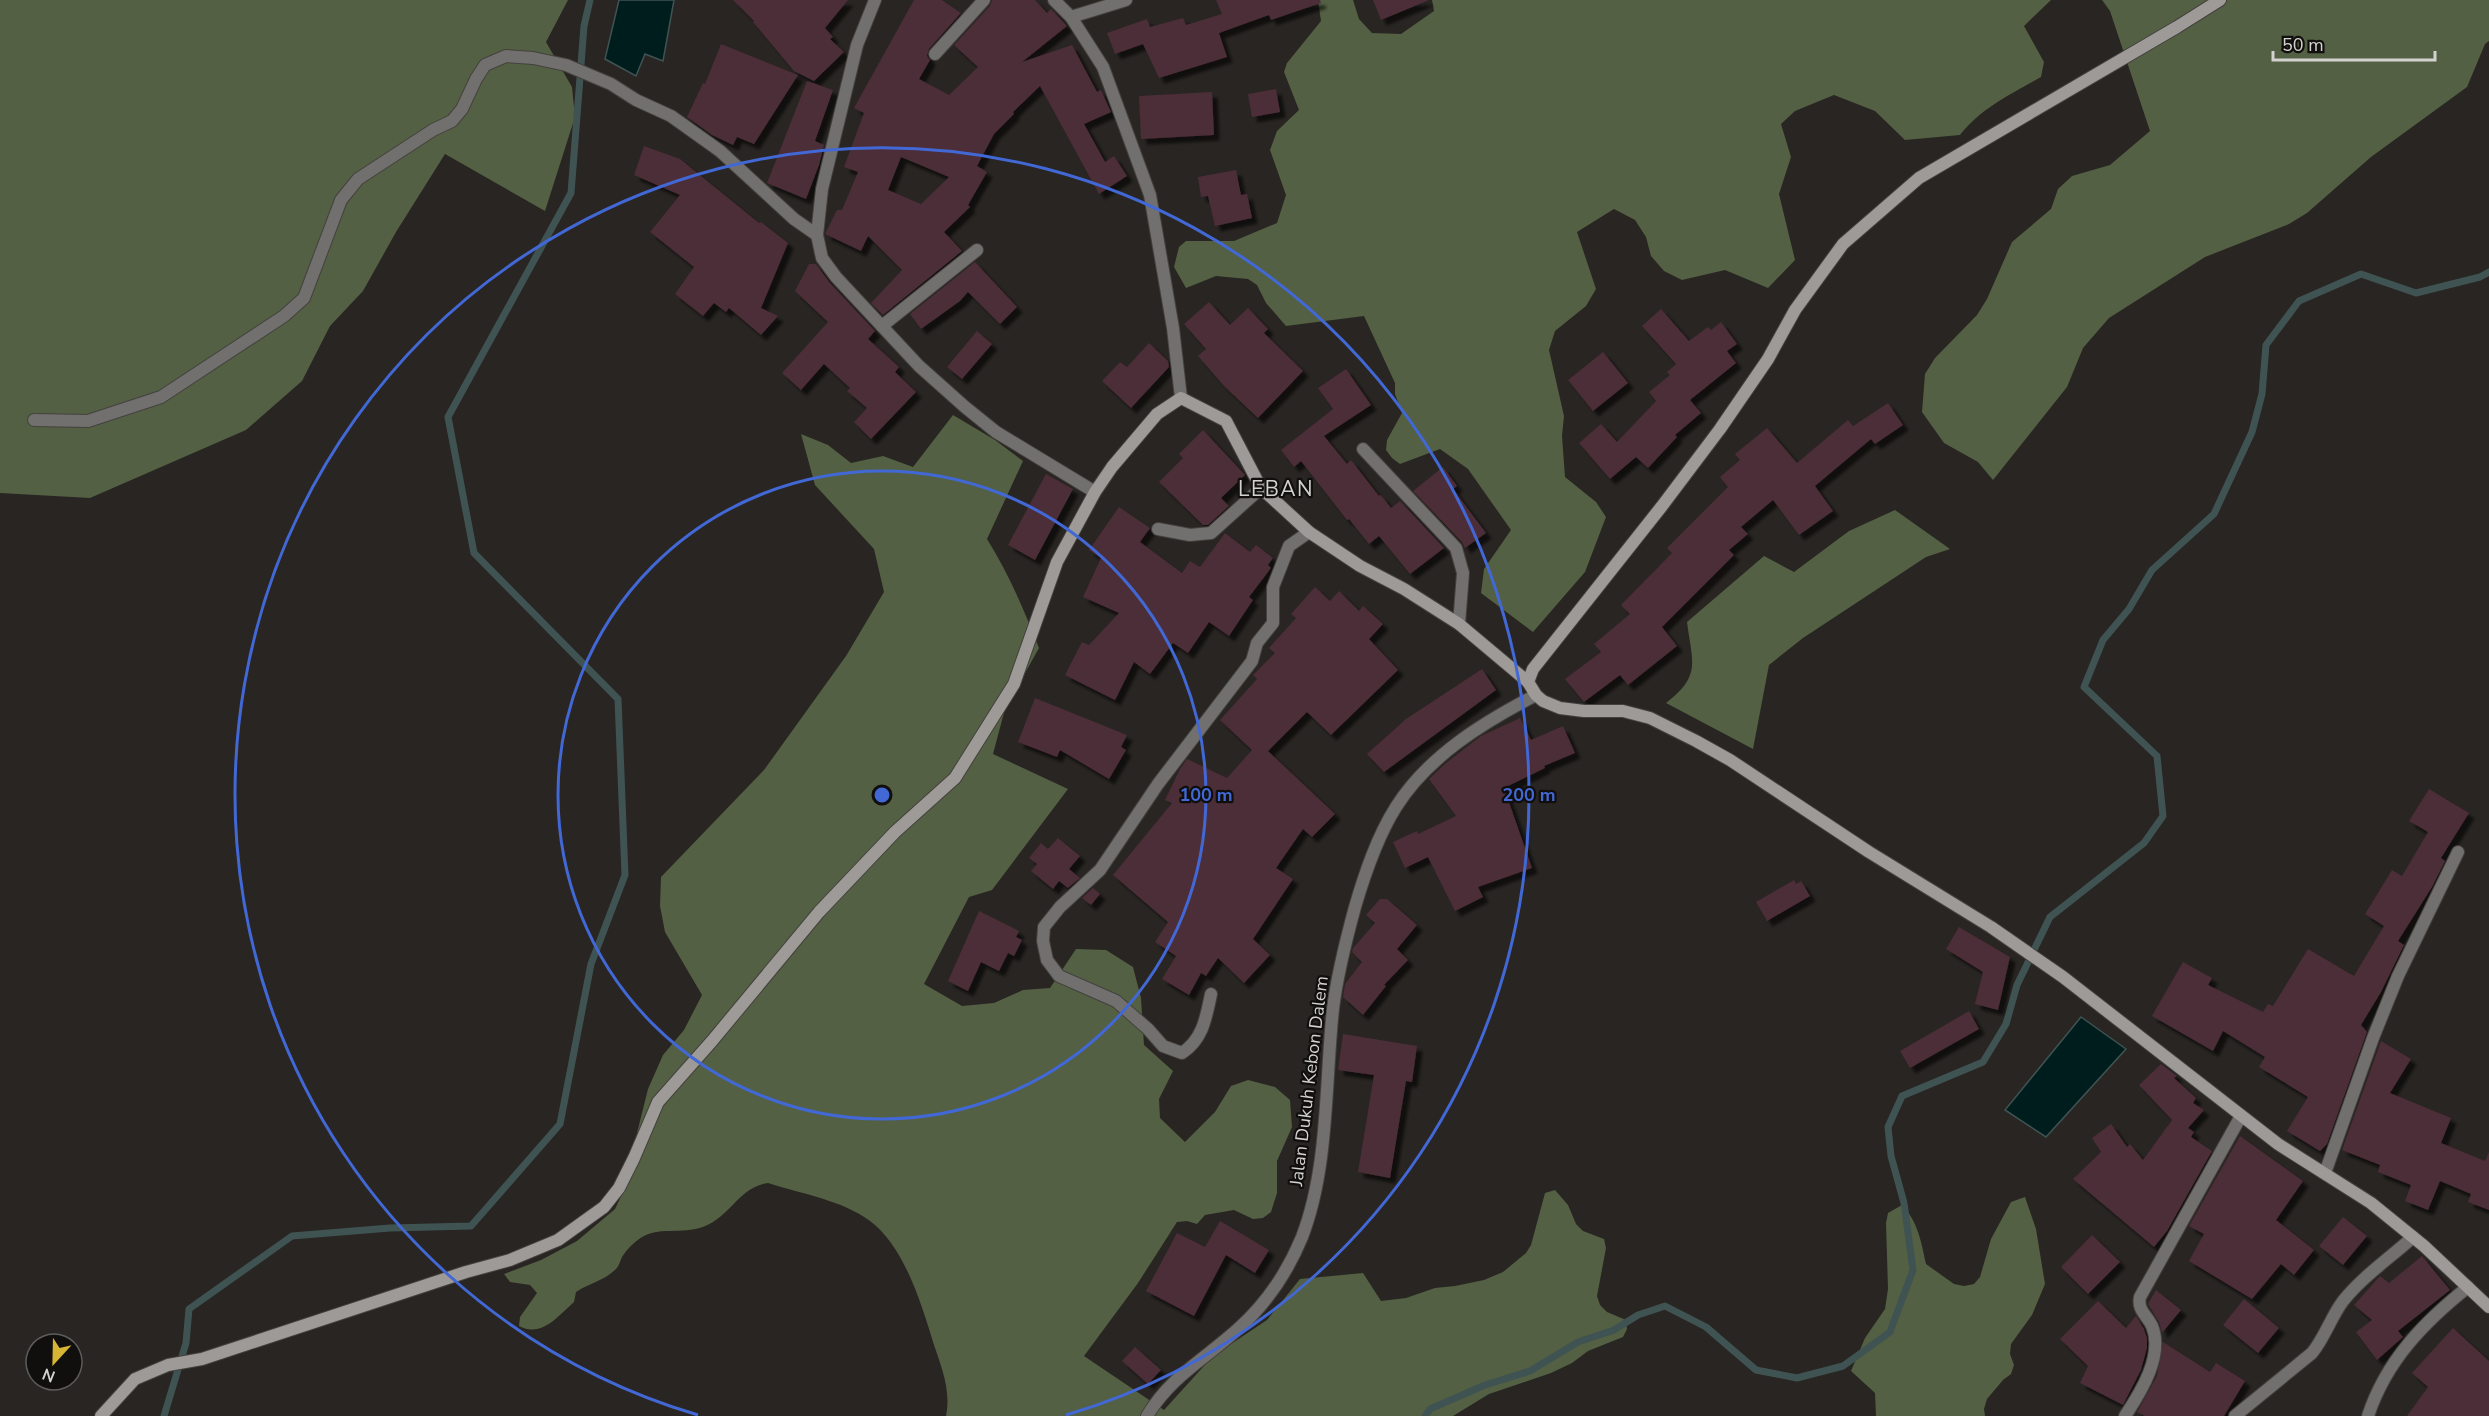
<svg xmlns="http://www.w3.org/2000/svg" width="2489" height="1416" viewBox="0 0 2489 1416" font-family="'Nunito Sans',sans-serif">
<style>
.forest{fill:#536043}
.water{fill:#001d1e;stroke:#405353;stroke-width:1.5}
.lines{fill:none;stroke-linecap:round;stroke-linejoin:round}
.stream{stroke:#405353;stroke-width:7}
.building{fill:#4c2d39;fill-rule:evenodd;filter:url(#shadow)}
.street-casing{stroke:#44413e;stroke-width:14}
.secondary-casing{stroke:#44413e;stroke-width:14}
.street{stroke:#71706e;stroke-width:12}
.secondary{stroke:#9d9a98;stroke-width:12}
.ring{fill:none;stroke:#4268d6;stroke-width:3}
.labels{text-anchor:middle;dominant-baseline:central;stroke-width:4.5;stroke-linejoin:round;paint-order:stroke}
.street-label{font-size:18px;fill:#d4d2d0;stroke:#100f0d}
.quarter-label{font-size:21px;letter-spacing:1.5px;fill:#d4d2d0;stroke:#100f0d}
.centre{fill:#4268d6;stroke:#100f0d;stroke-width:3}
.ring-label{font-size:18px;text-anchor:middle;font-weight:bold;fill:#4268d6;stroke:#100f0d;stroke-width:4.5;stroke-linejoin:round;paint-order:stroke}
</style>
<defs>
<filter id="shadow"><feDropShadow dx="5.5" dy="5.5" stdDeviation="1.5" flood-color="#0009"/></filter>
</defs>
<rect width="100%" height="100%" fill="#282522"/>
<g class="forest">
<polygon points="0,0 568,0 546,42 572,87 575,117 545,211 445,154 396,232 363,291 330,326 302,381 246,430 90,498 0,493"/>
<path d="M 1318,0 L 1353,0 L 1359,19 L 1372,33 L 1401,34 L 1434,11 L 1432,0 L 2051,0 L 2024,26 L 2044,62 L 2041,77 C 2011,94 1981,108 1960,135 L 1905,140 L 1875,111 L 1834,95 L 1795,111 L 1781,124 L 1791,157 L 1779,194 L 1795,260 L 1768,288 L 1725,270 L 1682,280 L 1664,271 L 1651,256 L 1646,237 L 1635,220 L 1614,209 L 1577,232 L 1596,289 L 1586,306 L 1555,331 L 1549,350 L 1564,416 L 1562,436 L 1565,477 L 1596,502 L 1606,517 L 1585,572 L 1533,632 L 1481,593 L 1484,569 L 1511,530 L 1468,469 L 1440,449 L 1400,464 L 1392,458 L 1386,450 L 1387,440 L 1402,413 L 1395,394 L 1395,383 L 1364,316 L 1286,326 L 1266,303 L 1257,285 L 1248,279 L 1216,276 L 1186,288 L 1174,267 L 1179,247 L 1186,241 L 1234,241 L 1277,223 L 1286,195 L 1270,150 L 1277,131 L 1299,110 L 1284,72 L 1287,63 L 1321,21 Z"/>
<polygon points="2102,0 2489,0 2489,41 2485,44 2467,87 2371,157 2307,213 2289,224 2205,257 2109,318 2083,348 2067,387 1993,480 1978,462 1944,443 1922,412 1925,374 1935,358 1977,315 1987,299 2012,242 2051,209 2058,189 2072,176 2110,165 2150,131 2110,11"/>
<path d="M 953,415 L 995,440 L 1023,461 L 987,539 C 1009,574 1024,610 1039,648 L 1005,709 L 993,754 L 1068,789 L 992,890 L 969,897 L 924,984 L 962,1006 L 994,1003 L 1023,990 L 1050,988 L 1076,949 L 1106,950 L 1133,967 L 1141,998 L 1144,1045 L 1173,1071 L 1159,1099 L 1160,1118 L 1185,1142 L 1215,1112 L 1231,1086 L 1248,1080 L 1275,1087 L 1290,1100 L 1292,1127 L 1277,1161 L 1277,1193 L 1271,1212 L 1263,1218 L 1253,1219 L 1234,1210 L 1205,1215 L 1197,1224 L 1187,1221 L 1177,1222 L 1138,1283 L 1084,1356 L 1164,1410 L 1213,1356 L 1267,1320 L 1300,1279 L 1363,1273 L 1381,1301 L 1406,1298 L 1435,1288 L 1455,1286 L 1484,1280 L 1503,1272 L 1526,1253 L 1531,1245 L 1545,1193 L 1555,1190 L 1568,1205 L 1576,1224 L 1583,1231 L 1604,1239 L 1606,1248 L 1597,1296 L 1600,1305 L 1607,1312 L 1626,1320 L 1627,1329 L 1623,1337 L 1588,1351 L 1572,1363 L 1551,1373 L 1489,1394 L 1453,1416 L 946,1416 C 951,1390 942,1369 934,1345 C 922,1306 905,1247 870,1221 C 842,1200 802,1194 768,1183 C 742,1187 734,1209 713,1222 C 689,1237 667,1226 646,1235 C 637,1239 627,1249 622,1257 C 620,1261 619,1266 616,1269 C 604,1281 589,1283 576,1292 L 574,1302 C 558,1316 542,1338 519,1326 L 520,1317 L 537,1293 L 530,1285 L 510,1282 L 504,1274 L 541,1260 L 577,1241 L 615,1209 L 641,1154 L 637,1133 L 648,1089 L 663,1055 L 684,1030 L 702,995 L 665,932 L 660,906 L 661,877 L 764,770 L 846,656 L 884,592 L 874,549 L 815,485 L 801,434 L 828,445 L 851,463 L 883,456 L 913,467 Z"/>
<path d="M 1895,510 L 1950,549 L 1926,557 L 1803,638 L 1769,665 L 1753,749 L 1666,703 C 1702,675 1692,662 1687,622 L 1764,556 L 1794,572 L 1849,531 Z"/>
<path d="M 2025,1197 L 2036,1229 L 2045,1284 L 2032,1315 L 2011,1344 L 2010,1354 L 2014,1365 L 2011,1374 L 2003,1380 L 1987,1399 L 1984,1409 L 1985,1416 L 1876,1416 L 1875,1393 L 1851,1371 L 1865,1338 L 1885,1309 L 1888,1289 L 1886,1223 L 1888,1213 L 1902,1205 C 1918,1222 1921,1241 1926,1264 L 1954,1284 L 1964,1286 L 1974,1284 L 1980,1277 L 1991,1239 L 2011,1202 Z"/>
</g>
<g class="water">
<polygon points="619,0 674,0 663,61 645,54 636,76 605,59"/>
<polygon points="2081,1017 2126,1049 2046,1137 2005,1110"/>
</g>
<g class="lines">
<g class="stream">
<polyline points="164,1416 186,1343 189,1309 292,1236 390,1228 471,1226 560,1124 591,964 625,875 618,699 474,553 448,417 571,193 584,26 590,0"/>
<polyline points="1425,1416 1430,1409 1485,1385 1530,1371 1578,1342 1614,1330 1638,1315 1665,1306 1706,1327 1756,1370 1797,1378 1843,1366 1890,1332 1913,1270 1904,1203 1891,1156 1888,1127 1902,1096 1983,1062 2006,1024 2017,985 2050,917 2144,843 2163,816 2157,756 2084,687 2103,640 2129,609 2152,570 2214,514 2252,432 2262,394 2266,345 2299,301 2361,274 2416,293 2480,277 2489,272"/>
</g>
</g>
<g class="building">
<polygon points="733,0 848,0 825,28 833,37 830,39 844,52 814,81 794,71 753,22 754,21"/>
<path d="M 914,0 L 942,0 L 961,13 L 929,49 L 927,56 L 930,60 L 919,79 L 949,95 L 978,67 L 954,45 L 990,6 L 992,0 L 1035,0 L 1047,13 L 1051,9 L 1067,26 L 1022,62 L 1072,45 L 1097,92 L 1101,90 L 1111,112 L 1084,124 L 1105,162 L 1114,156 L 1127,176 L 1099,194 L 1040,86 L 1013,112 L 1014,114 L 994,134 L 977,166 L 987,172 L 968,205 L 970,207 L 944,232 L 962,251 L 883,315 L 871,303 L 902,270 L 868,236 L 861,251 L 825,234 L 837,210 L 842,210 L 858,172 L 844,167 L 864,113 L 854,108 ZM 901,157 L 949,177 L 921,204 L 888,190 Z"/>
<polygon points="1216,0 1320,0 1321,3 1271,20 1269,15 1219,33 1227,57 1159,78 1143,44 1115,54 1107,33 1147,19 1150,27 1183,18 1186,25 1222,14"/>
<polygon points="1373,0 1429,0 1381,20"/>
<polygon points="721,44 798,75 754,144 737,137 733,145 712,135 687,117 703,83 705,84"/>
<polygon points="807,81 833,90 815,141 824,145 819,165 806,199 767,183"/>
<polygon points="1276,89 1280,112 1252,117 1248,94"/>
<polygon points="1212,92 1214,135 1141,139 1139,96"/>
<polygon points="644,146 680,159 759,223 761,222 788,243 761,308 778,316 761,335 729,308 726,312 714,303 703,316 675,294 694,267 650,232 680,195 634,175"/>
<polygon points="1236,170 1241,195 1247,194 1252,218 1215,226 1208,196 1201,197 1198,177"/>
<polygon points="975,262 1017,307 1000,324 968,292 960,301 921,329 910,314"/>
<polygon points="809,264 816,264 830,283 875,331 868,339 899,367 895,372 916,392 871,439 854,422 867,408 847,391 850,388 824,364 801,390 782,373 828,322 795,291"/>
<polygon points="1209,302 1230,325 1248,308 1268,329 1264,333 1303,371 1258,418 1224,386 1198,356 1206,349 1184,324"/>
<polygon points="1661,309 1689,341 1708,327 1711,330 1721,322 1737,344 1727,351 1736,363 1690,400 1701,413 1675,435 1677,437 1648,468 1636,457 1610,479 1579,443 1601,424 1617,442 1656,401 1649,392 1670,375 1667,372 1676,364 1642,326"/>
<polygon points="977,331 992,344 962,379 947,367"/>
<polygon points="1149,343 1168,361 1169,367 1131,408 1102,381 1120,362 1127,367"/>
<polygon points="1603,352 1628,383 1593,411 1568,380"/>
<polygon points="1346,369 1371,405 1324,436 1347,464 1351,460 1379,496 1381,495 1391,508 1400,501 1444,548 1410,574 1379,536 1369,544 1349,519 1347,520 1301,461 1294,467 1281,450 1333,409 1318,388"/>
<polygon points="1888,403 1903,425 1875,444 1871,439 1815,486 1833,511 1799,535 1773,500 1741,527 1748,534 1729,550 1734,555 1662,627 1677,646 1628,685 1620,675 1584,702 1565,679 1601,652 1594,644 1630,614 1621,605 1672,553 1667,548 1728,487 1720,477 1740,460 1735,454 1767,428 1797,463 1848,420 1853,426"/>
<polygon points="1203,430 1245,475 1221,498 1229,506 1208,525 1203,525 1159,482 1183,458 1179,454"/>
<polygon points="1443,467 1457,486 1453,489 1486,533 1465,548 1462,542 1413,491"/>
<polygon points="1046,474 1073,489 1035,560 1008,545"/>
<polygon points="1119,507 1150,528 1140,542 1182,573 1190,561 1200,567 1225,533 1250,552 1256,545 1273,558 1268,565 1271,568 1249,597 1253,600 1229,636 1209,622 1188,653 1173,643 1150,674 1134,662 1115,700 1065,675 1082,642 1089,645 1119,613 1083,597 1101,558 1089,550"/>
<polygon points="1315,587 1330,601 1339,591 1359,611 1363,606 1383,624 1369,639 1398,670 1331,735 1307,712 1268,751 1335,814 1312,837 1303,829 1276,868 1293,879 1253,939 1270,955 1244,983 1218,958 1206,976 1201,973 1189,995 1162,979 1176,956 1155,942 1168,922 1113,875 1172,803 1165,800 1180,769 1187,759 1227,778 1252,750 1220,720 1257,679 1253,675 1275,653 1269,648 1296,618 1291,614"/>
<polygon points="1482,669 1496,690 1384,772 1367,754 1406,719"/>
<polygon points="1035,698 1127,735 1121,747 1126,750 1109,779 1060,750 1057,757 1018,742"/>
<polygon points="1520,718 1531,740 1563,726 1575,753 1544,766 1545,768 1504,788 1532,868 1478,887 1483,897 1455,911 1428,857 1405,868 1393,842 1417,831 1418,834 1456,816 1429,779 1446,763 1481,736"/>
<polygon points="2429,789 2469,813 2441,858 2445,861 2432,887 2398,941 2404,945 2381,992 2361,1025 2367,1032 2327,1144 2320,1151 2287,1131 2308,1097 2259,1067 2265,1057 2223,1031 2213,1051 2152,1016 2183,962 2212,978 2208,985 2263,1012 2268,1004 2273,1006 2308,949 2354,976 2384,926 2365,914 2392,870 2402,876 2428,832 2409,821"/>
<polygon points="1058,838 1080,856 1069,869 1080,878 1068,888 1059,881 1053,889 1031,871 1037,864 1029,858 1041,843 1048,849"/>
<polygon points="1794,880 1796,884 1801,881 1810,896 1767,921 1756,902"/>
<polygon points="1093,888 1100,894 1091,905 1082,898"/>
<polygon points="1380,899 1387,899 1417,925 1397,949 1408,960 1384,985 1386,986 1363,1015 1343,997 1345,984 1362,962 1352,952 1353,948 1375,923 1366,915"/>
<polygon points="979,911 1019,931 1016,937 1022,940 1014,956 1008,953 999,971 981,962 968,991 948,981"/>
<polygon points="1959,927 2010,957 1998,1010 1975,1004 1983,972 1946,949"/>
<polygon points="1969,1011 1979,1029 1910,1068 1900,1051"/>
<polygon points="1343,1034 1417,1046 1412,1082 1406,1081 1390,1178 1358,1172 1374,1075 1338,1070"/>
<polygon points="2381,1041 2411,1059 2390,1093 2451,1118 2441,1143 2485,1161 2489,1152 2489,1210 2468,1202 2471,1194 2440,1181 2428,1210 2405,1201 2411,1185 2378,1172 2380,1165 2342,1150"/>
<polygon points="2161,1064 2177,1076 2174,1078 2196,1098 2193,1103 2204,1110 2188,1128 2194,1132 2191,1137 2212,1151 2167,1231 2154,1247 2073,1179 2101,1152 2092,1138 2111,1124 2127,1147 2130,1144 2143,1160 2172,1120 2139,1085"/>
<polygon points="2240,1136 2303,1181 2276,1220 2314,1250 2294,1275 2281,1264 2252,1299 2189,1261 2204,1234 2189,1226"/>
<polygon points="2343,1217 2367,1236 2343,1265 2319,1246"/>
<polygon points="1220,1221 1269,1250 1255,1273 1226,1255 1194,1316 1146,1291 1177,1233 1205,1247"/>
<polygon points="2092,1235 2120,1262 2088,1294 2061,1267"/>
<polygon points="2422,1256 2450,1290 2398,1331 2403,1337 2377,1360 2356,1332 2372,1320 2354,1305 2380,1276 2389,1283"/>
<polygon points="2156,1290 2181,1310 2162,1333 2159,1322 2148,1304"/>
<polygon points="2244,1299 2279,1328 2258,1353 2223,1325"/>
<polygon points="2098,1301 2126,1328 2136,1316 2144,1329 2147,1338 2147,1348 2141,1370 2123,1405 2080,1383 2088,1366 2060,1339"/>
<polygon points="2453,1328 2489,1361 2489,1416 2407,1416 2428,1387 2412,1373"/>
<polygon points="2163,1342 2210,1372 2216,1363 2245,1381 2224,1416 2145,1416 2137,1412 2157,1376"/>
<polygon points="1135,1347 1161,1370 1148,1384 1122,1361"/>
</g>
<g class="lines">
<g class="street-casing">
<g id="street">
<polyline points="875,0 857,45 822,189 817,235 822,258 836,277 919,366 965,407 996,432 1095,492"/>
<polyline points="1054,0 1071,17 1103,67 1150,195 1173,328 1181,398"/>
<polyline points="1071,17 1126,0"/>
<polyline points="935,54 984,0"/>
<polyline points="882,326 977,250"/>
<polyline points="34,420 88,421 161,397 284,316 304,298 341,200 358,179 433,130 452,121 462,109 476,79 485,65 506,56 533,58 566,65 611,84 636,100 671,116 720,151 794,219 817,235"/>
<polyline points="1363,449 1456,548 1463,573 1459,624"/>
<polyline points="1158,529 1190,535 1211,533 1261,488"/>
<path d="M 1211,994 C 1206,1018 1203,1039 1182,1053 L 1163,1046 L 1148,1029 L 1116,1001 L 1059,976 L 1047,960 L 1043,941 L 1044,927 L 1060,907 L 1100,870 L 1158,784 L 1252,661 L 1257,643 L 1273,623 L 1273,587 L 1289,546 L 1309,532"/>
<polyline points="2325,1173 2373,1038 2398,976 2458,852"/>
<path d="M 1147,1416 C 1171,1376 1205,1359 1238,1329 C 1266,1304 1288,1271 1302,1237 C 1329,1167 1325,1082 1333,1009 C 1337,975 1346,940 1355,907 C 1365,873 1377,837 1396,807 C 1428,756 1484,722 1536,695"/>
<path d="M 2125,1416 C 2141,1392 2164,1355 2152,1326 C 2147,1315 2137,1310 2140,1297 L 2241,1116"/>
<path d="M 2235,1416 L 2312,1353 C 2325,1337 2331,1317 2343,1301 C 2363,1276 2390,1258 2413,1237"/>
<path d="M 2368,1416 C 2386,1361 2424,1322 2468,1287"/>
</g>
</g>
<g class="secondary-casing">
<g id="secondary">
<polyline points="2220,0 2177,27 1919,178 1843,244 1795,310 1768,359 1720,429 1662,506 1533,669 1528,682 1536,695 1543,701 1560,708 1584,711 1623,711 1650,718 1696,741 1730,760 1869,852 1991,927 2063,977 2278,1144 2371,1203 2424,1246 2489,1307"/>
<polyline points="101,1416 135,1379 168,1365 202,1359 466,1272 510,1260 558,1240 604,1207 619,1188 634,1158 658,1102 712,1041 819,912 895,832 955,778 1014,684 1057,562 1095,492 1112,467 1157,414 1181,398 1226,421 1261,488 1309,532 1360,566 1404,589 1459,624 1528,682"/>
</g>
</g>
<use href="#street" class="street"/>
<use href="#secondary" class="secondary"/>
</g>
<g class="ring">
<circle cx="882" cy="795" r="324"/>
<path d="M698 1415A647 647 0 1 1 1066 1415"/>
</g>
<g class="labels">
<g class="street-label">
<text transform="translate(1309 1081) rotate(-83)">Jalan Dukuh Kebon Dalem</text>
</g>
<g class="quarter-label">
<text x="1276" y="489">LEBAN</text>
</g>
</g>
<circle cx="882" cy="795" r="9" class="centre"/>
<g class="ring-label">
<text x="1206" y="801">100 m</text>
<text x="1529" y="801">200 m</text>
</g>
<g transform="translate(54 1362) rotate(202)"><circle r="28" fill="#100f0d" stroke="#5e5d5b" stroke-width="1.5"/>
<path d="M0-4.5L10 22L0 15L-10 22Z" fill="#d6b534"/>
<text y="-9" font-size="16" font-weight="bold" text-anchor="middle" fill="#d4d2d0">N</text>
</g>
<path d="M2273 51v9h162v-9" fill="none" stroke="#d4d2d0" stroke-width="3"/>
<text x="2282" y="51" font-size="18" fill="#d4d2d0" stroke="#100f0d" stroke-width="4.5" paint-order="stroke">50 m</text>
</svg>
